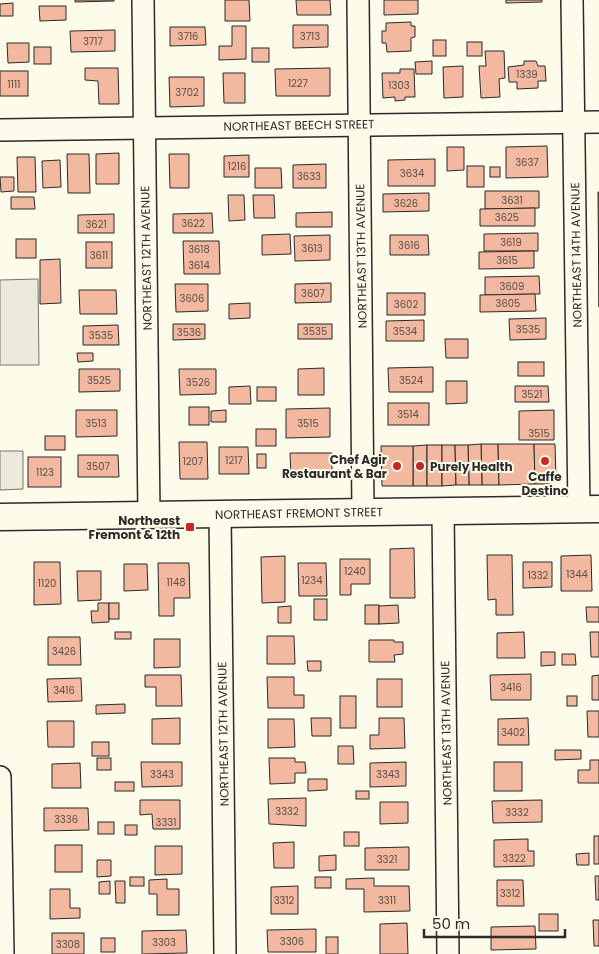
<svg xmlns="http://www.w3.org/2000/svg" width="599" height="954" viewBox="0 0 599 954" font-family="Poppins,sans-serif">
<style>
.green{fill:#ecebdb;stroke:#74746e}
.building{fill:#f2b8a0;stroke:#2b2b2b}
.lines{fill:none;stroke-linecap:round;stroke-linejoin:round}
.minor-casing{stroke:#2b2b2b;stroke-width:24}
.major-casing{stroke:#2b2b2b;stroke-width:29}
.minor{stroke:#fdfbea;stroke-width:21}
.major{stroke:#fdfbea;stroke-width:26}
.poi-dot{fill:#c62828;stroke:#fdfbea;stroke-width:2}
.labels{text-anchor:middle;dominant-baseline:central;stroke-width:4;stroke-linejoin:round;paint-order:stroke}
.number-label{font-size:10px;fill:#5d4e48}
.street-label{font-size:12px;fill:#2b2b2b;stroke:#fdfbea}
.poi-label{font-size:12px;font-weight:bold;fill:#2b2b2b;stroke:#fdfbea;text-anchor:end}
</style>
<rect width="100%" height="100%" fill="#fdfbea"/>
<g class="green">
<polygon points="38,279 39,365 0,365 0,280"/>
<polygon points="0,451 23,451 23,489 0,490"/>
</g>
<g class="building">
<polygon points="75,0 114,0 114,1 75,2"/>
<polygon points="225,0 249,0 250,21 225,21"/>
<polygon points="296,0 330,0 331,15 297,15"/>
<polygon points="384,0 418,0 418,14 384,15"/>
<polygon points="506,0 542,0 542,2 506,3"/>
<polygon points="13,3 13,16 0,16 0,4"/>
<polygon points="39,6 66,6 66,20 40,21"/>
<polygon points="411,22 411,26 415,26 415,37 411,38 411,51 387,52 386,43 382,43 382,31 386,31 386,23"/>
<polygon points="293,25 328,25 328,47 293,48"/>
<polygon points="232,26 246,26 246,59 219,60 219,46 232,46"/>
<polygon points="170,27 205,27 206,45 170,46"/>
<polygon points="115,30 115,51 71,52 70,31"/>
<rect x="433" y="40" width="13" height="16"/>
<rect x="467" y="42" width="15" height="14"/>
<polygon points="7,43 29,43 29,62 8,63"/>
<rect x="34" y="47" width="17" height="17"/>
<rect x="252" y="48" width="17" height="14"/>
<polygon points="485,51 504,51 505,78 499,79 500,97 481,98 479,66 486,66"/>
<polygon points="432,61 432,74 416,74 415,62"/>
<polygon points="524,61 536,61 538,66 545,66 546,81 538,81 538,88 517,89 517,82 509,82 508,67 524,65"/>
<polygon points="463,66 463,97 444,98 443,67"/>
<polygon points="85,68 118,68 119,104 99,104 98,81 85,80"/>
<polygon points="330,68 330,96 276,96 275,69"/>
<polygon points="400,69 414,69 415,97 405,97 405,100 395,101 395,97 383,98 382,73 400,73"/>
<rect x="0" y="71" width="28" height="25"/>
<polygon points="223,73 245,73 245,103 224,103"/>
<polygon points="169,77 204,77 204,106 170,107"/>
<polygon points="547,146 548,177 506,178 506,147"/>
<polygon points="447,147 464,147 464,170 447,171"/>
<polygon points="119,153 119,184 96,184 96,154"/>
<polygon points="67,154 89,154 90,193 68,193"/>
<polygon points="169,154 189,154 189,188 170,188"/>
<polygon points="249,155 249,177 224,177 224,156"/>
<polygon points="17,157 35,157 36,192 18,192"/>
<polygon points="435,159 435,186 388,186 388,160"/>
<polygon points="60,160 61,187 43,188 42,161"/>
<polygon points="326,164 326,188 293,188 293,165"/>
<rect x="467" y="166" width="17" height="21"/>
<rect x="490" y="167" width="10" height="10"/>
<polygon points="255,168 281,168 282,188 255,188"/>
<polygon points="0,177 14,177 14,191 1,192"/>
<polygon points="485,191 539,191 539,208 485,209"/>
<polygon points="598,192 599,192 599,307"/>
<polygon points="429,193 429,211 383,212 383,194"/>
<polygon points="228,195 244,195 245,220 229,221"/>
<polygon points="253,195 274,195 275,218 254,218"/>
<polygon points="11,197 34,197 35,209 11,209"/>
<polygon points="535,208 535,226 480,226 480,209"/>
<polygon points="332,212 332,227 296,227 296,213"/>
<polygon points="212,213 213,233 173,233 173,214"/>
<polygon points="114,214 114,233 78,233 78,215"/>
<polygon points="538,233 538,251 484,251 484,234"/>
<polygon points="290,234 291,254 262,255 262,235"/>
<polygon points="330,235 330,260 295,261 294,236"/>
<polygon points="390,235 428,235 429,255 390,255"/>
<rect x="16" y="239" width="20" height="19"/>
<polygon points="183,241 219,241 220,274 184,274"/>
<rect x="86" y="242" width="26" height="26"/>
<polygon points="534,251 534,268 479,269 479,252"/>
<polygon points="60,259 61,303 40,304 40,260"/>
<polygon points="539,276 540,294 485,295 485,277"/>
<polygon points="331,283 331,302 295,303 295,284"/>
<polygon points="175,284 208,284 208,311 176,312"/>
<polygon points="79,290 116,290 117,314 80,314"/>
<rect x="387" y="293" width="38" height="22"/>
<polygon points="535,294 536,311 480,312 480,295"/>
<polygon points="250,303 250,318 229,319 229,304"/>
<polygon points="546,318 546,339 510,340 509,319"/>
<polygon points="424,320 424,341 386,341 386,321"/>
<polygon points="173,324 205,324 205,339 173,340"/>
<rect x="298" y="324" width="34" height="15"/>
<polygon points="118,325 119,345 83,345 83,326"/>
<polygon points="445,339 468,339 468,358 446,358"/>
<polygon points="77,353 93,353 93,361 78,362"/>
<rect x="518" y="362" width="26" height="14"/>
<polygon points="433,367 433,392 389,392 388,368"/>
<polygon points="324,368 324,395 298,395 298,369"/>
<polygon points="79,369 120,369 120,391 79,392"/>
<polygon points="179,369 216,369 216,394 180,395"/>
<polygon points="446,381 467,381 467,403 446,404"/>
<polygon points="250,386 251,404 229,404 229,387"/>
<polygon points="515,386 548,386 549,402 515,402"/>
<rect x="257" y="387" width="19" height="14"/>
<rect x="388" y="403" width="41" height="22"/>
<rect x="189" y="407" width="20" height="18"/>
<polygon points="330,408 330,437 286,438 286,409"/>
<polygon points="76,410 117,410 117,436 76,437"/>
<polygon points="226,410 226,422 211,422 211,411"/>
<polygon points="554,410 554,440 519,440 519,411"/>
<rect x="256" y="429" width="20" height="17"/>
<rect x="45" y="436" width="20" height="14"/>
<polygon points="179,442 207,442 208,479 180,479"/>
<polygon points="481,444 498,444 499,485 482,485"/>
<polygon points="481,444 482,485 469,485 468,445"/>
<polygon points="498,444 534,444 535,484 499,485"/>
<polygon points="534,444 555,444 556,478 550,484 535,484"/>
<polygon points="427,445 427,486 413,486 413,446"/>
<rect x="427" y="445" width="15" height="41"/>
<polygon points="442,445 455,445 456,485 442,486"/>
<polygon points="455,445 468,445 469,485 456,485"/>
<polygon points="381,446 413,446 413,486 382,486"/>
<polygon points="219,447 248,447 249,474 219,474"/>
<polygon points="290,453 332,453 332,476 291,477"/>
<rect x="257" y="454" width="9" height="14"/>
<polygon points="78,455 118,455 119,477 78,477"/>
<rect x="28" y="457" width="33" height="30"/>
<polygon points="414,548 415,598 390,598 390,549"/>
<polygon points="487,555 512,555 513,615 496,615 496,599 488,600"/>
<polygon points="591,555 592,591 561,591 561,556"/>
<polygon points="285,556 285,602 262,603 261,557"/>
<polygon points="340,559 370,559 370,584 351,584 351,595 340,595"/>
<polygon points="34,562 60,562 61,604 34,605"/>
<polygon points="523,562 552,562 552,587 523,588"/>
<polygon points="158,563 189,563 190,598 174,598 174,616 159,616"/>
<polygon points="298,563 326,563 327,596 299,596"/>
<polygon points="124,564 147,564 148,590 124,591"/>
<polygon points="77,571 101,571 101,600 78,601"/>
<rect x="314" y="599" width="13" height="21"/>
<polygon points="98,603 109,603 109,622 92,623 91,611 98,611"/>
<rect x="109" y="603" width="10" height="16"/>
<rect x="365" y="605" width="14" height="19"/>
<polygon points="398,605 399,623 379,624 379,606"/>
<polygon points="291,606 291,623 278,623 278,607"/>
<polygon points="586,607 599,607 599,622 587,622"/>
<rect x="115" y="632" width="16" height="7"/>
<polygon points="524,632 525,658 497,658 497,633"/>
<polygon points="590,632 599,632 599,657 591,657"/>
<polygon points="267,636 294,636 295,664 267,664"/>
<polygon points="48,637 80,637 81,665 48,665"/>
<polygon points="154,639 180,639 180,667 154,668"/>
<polygon points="369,640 394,640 394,642 403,642 403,654 394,655 395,662 369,662"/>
<polygon points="541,652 555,652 555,665 541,666"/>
<polygon points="562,654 575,654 576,665 562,665"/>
<polygon points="307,661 321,661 321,671 308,671"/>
<polygon points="531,674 531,700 491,700 490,675"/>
<polygon points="145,675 181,675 182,706 156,706 156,687 145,687"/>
<polygon points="599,675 599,700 592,700 592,676"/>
<polygon points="267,677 294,677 294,695 304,695 304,708 268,708"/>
<polygon points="81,678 82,701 48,702 47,679"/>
<rect x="377" y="679" width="25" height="28"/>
<rect x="340" y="696" width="16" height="32"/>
<rect x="567" y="696" width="10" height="10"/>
<polygon points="125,704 125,713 96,714 96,705"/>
<polygon points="587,711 599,711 599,737 588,737"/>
<polygon points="180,718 180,744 152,744 152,719"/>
<polygon points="311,718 331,718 331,736 312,736"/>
<polygon points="379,718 404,718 405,748 370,749 370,735 379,735"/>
<polygon points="528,718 529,745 498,745 498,719"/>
<polygon points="268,719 294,719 295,747 268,748"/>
<polygon points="47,721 74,721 74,747 48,747"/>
<rect x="92" y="742" width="17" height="14"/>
<polygon points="338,746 353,746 354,764 338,764"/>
<polygon points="555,750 581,750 581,759 555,760"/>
<rect x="97" y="758" width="14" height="12"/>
<polygon points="269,758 295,758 295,762 305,762 306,773 295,773 295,783 270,784"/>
<polygon points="590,760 599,760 599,783 578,783 578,770 590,770"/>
<polygon points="141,762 182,762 182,786 142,787"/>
<polygon points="406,762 406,786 370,787 370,763"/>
<rect x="494" y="762" width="28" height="29"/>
<polygon points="80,763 81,788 52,788 52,764"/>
<polygon points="308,779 327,779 327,790 308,791"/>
<rect x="115" y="782" width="19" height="9"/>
<rect x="356" y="791" width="13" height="8"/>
<polygon points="306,798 306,826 269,824 268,799"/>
<polygon points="140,800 180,800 180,829 153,829 152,814 140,815"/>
<polygon points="542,800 542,822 493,823 492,801"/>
<polygon points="380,802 408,802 408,823 380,824"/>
<polygon points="44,808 88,808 89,830 44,831"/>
<rect x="98" y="822" width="16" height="12"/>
<rect x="125" y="825" width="12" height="10"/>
<rect x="344" y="832" width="15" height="14"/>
<rect x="594" y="836" width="5" height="28"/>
<polygon points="528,839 528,851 534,851 534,866 494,867 494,840"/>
<polygon points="294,842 294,868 274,868 273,843"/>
<rect x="55" y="845" width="27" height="27"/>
<polygon points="155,846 182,846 182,874 155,875"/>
<polygon points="409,847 409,870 365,870 365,848"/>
<polygon points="589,853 589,865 577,865 576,854"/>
<polygon points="336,855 336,870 319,871 319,856"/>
<polygon points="97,860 111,860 111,876 97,877"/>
<polygon points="595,876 599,876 599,900 596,900"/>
<rect x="130" y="877" width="14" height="9"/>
<rect x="315" y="877" width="16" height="11"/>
<polygon points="374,878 374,886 409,886 410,911 364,912 364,889 346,889 346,879"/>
<polygon points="167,879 167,889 179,889 179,915 157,915 157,894 149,894 149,880"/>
<polygon points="497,880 523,880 524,906 497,906"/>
<polygon points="110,881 110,894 99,894 99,882"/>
<polygon points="115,881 125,881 125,903 116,903"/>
<polygon points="298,886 298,914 271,914 271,887"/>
<polygon points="50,889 70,889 70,908 80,908 80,918 50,919"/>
<rect x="539" y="914" width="19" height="17"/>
<polygon points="593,920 599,920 599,946 594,946"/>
<polygon points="407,923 408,954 380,954 380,924"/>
<polygon points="535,926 536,949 491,950 491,927"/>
<polygon points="316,929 316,952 268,952 267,930"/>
<polygon points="186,930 187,953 142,954 142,931"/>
<rect x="52" y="933" width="32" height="21"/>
<rect x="326" y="937" width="12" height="17"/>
<rect x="101" y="938" width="14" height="14"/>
</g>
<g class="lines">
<g class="minor-casing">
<g id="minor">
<polyline points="143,0 149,515"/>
<polyline points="358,0 363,512"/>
<polyline points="572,0 579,509"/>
<polyline points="0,130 599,122"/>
<polyline points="443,511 448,954"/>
<polyline points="220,514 225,954"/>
<polyline points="0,777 3,954"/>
</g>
</g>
<g class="major-casing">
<polyline id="major" points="0,517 599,509"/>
</g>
<use href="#minor" class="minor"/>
<use href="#major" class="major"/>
</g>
<g class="poi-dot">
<circle cx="545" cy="461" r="5"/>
<circle cx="397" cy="466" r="5"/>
<circle cx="420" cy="466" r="5"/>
<rect x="185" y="522" width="10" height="10" rx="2.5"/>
</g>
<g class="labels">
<g class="number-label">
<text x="188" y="36">3716</text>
<text x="310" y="36">3713</text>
<text x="93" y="41">3717</text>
<text x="527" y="74">1339</text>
<text x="298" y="83">1227</text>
<text x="14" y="84">1111</text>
<text x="399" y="85">1303</text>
<text x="187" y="92">3702</text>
<text x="527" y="162">3637</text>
<text x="237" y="166">1216</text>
<text x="412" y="173">3634</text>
<text x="309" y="176">3633</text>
<text x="512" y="200">3631</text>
<text x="406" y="203">3626</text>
<text x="507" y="217">3625</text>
<text x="193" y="223">3622</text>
<text x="96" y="224">3621</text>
<text x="511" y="242">3619</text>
<text x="409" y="245">3616</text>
<text x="312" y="248">3613</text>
<text x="199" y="249">3618</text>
<text x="99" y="255">3611</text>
<text x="507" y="260">3615</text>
<text x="199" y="265">3614</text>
<text x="512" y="286">3609</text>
<text x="313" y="293">3607</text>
<text x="192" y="298">3606</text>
<text x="508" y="303">3605</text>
<text x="406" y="304">3602</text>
<text x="528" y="329">3535</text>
<text x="315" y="331">3535</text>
<text x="405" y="331">3534</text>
<text x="189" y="332">3536</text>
<text x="101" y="335">3535</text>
<text x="99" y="380">3525</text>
<text x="411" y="380">3524</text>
<text x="198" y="382">3526</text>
<text x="532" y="394">3521</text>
<text x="408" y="414">3514</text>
<text x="96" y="423">3513</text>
<text x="308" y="423">3515</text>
<text x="539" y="433">3515</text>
<text x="234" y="460">1217</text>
<text x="193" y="461">1207</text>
<text x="98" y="466">3507</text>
<text x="45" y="472">1123</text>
<text x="355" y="571">1240</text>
<text x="577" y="574">1344</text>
<text x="538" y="575">1332</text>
<text x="312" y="580">1234</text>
<text x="176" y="582">1148</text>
<text x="47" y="583">1120</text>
<text x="64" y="651">3426</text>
<text x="511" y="687">3416</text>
<text x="64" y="690">3416</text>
<text x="513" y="732">3402</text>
<text x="162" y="774">3343</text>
<text x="388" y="774">3343</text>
<text x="287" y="811">3332</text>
<text x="517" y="812">3332</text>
<text x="66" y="819">3336</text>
<text x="166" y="822">3331</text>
<text x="514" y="858">3322</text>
<text x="387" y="859">3321</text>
<text x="510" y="893">3312</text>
<text x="284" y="900">3312</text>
<text x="387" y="900">3311</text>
<text x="292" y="941">3306</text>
<text x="164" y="942">3303</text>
<text x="68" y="944">3308</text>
</g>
<g class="street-label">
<text transform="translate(299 125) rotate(-1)">NORTHEAST BEECH STREET</text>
<text transform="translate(576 255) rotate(-91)">NORTHEAST 14TH AVENUE</text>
<text transform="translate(361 256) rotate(-91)">NORTHEAST 13TH AVENUE</text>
<text transform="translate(146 258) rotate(-91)">NORTHEAST 12TH AVENUE</text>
<text transform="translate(299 513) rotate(-1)">NORTHEAST FREMONT STREET</text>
<text transform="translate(446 733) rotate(-91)">NORTHEAST 13TH AVENUE</text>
<text transform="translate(223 734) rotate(-91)">NORTHEAST 12TH AVENUE</text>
</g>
<g class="poi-label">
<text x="387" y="459">Chef Agir<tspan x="387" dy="14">Restaurant &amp; Bar</tspan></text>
<text x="430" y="466" text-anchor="start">Purely Health</text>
<text x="545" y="476" text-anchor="middle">Caffe<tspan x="545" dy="14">Destino</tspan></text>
<text x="180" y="520">Northeast<tspan x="180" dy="14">Fremont &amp; 12th</tspan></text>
</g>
</g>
<path d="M424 929v8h141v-8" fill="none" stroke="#2b2b2b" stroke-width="2.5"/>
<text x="432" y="929" font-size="15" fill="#2b2b2b" stroke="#fdfbea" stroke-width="4" paint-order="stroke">50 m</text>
</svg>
